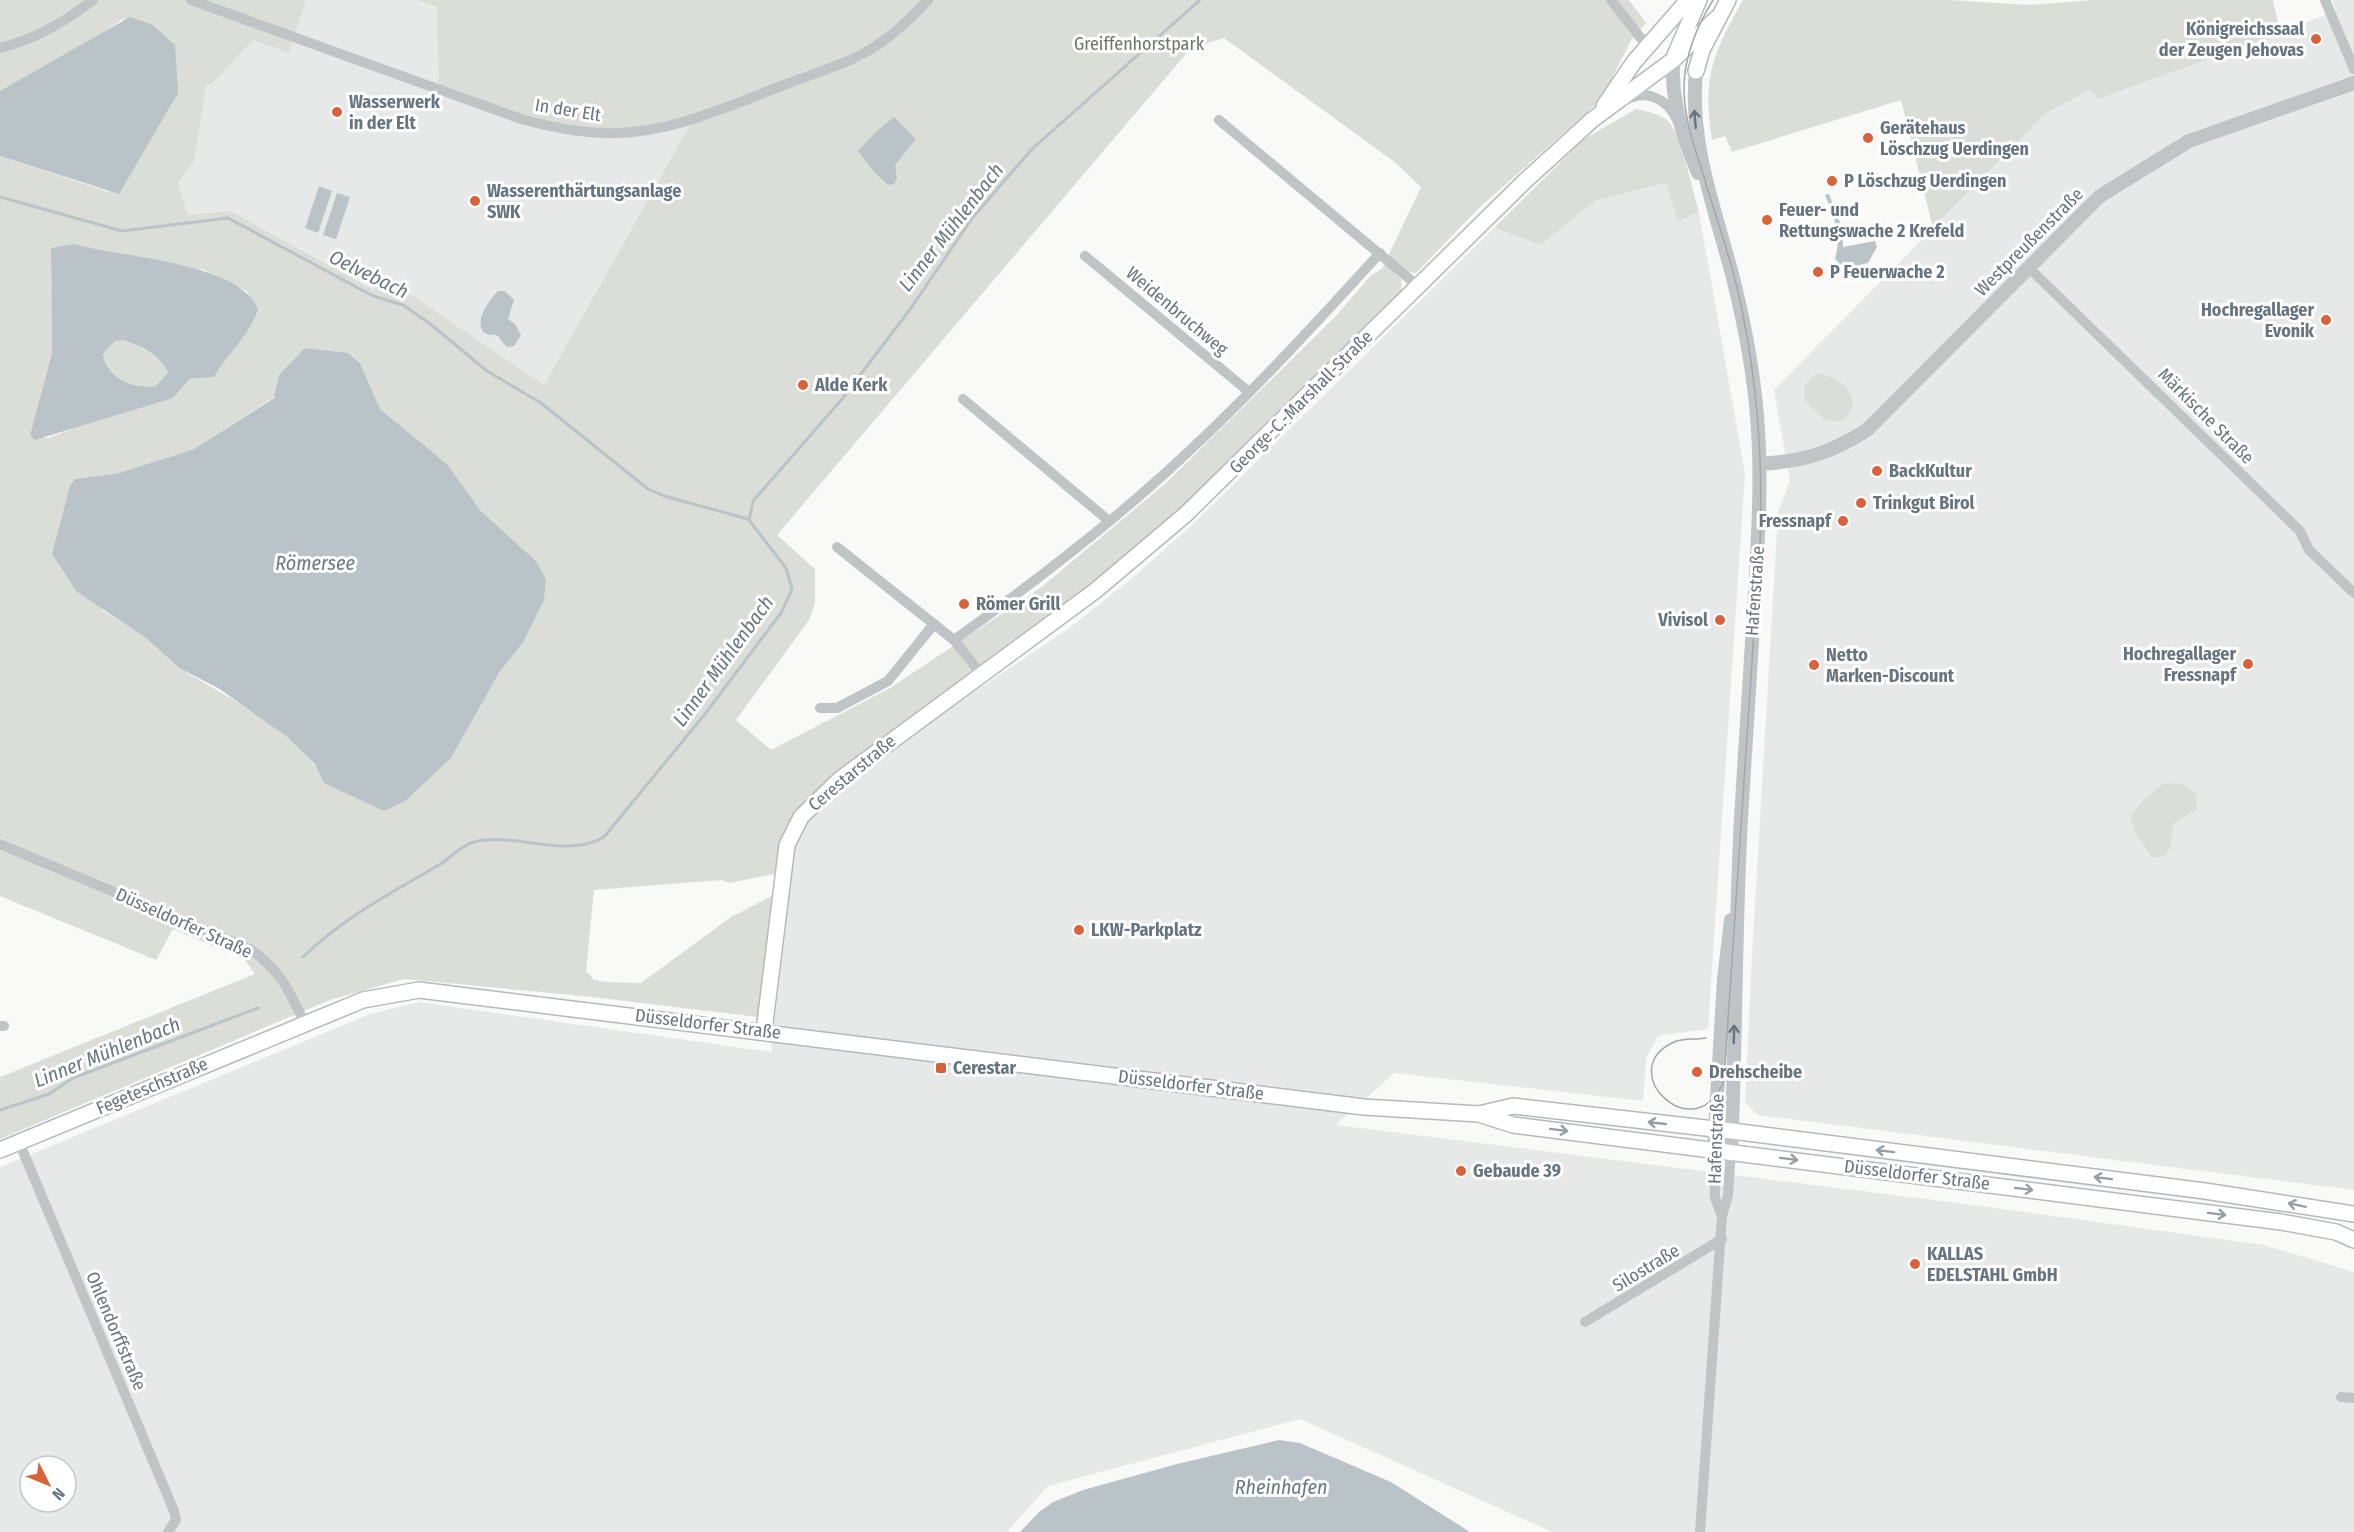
<svg xmlns="http://www.w3.org/2000/svg" width="2354" height="1532" viewBox="0 0 2354 1532" font-family="'Fira Sans Condensed',sans-serif">
<style>
.built{fill:#e7e9e8;fill-rule:evenodd}
.green{fill:#daded7;fill-rule:evenodd}
.water{fill:#bac4c8;fill-rule:evenodd}
.lines{fill:none;stroke-linecap:round;stroke-linejoin:round}
.stream{stroke:#bac4c8;stroke-width:3}
.secondary-casing{stroke:#b4b9be;stroke-width:18}
.minor{stroke:#bfc4c7;stroke-width:10}
.tertiary{stroke:#bfc4c7;stroke-width:14}
.secondary{stroke:#fff;stroke-width:15}
.tram{stroke:#a1a8ad;stroke-width:1.5}
.oneway{stroke:#667580}
.oneway2{stroke:#949ea6}
.poi-dot{fill:#d8623a;stroke:#fff;stroke-width:2}
.labels{text-anchor:middle;dominant-baseline:central;stroke-width:6;stroke-linejoin:round;paint-order:stroke}
.poi-label{font-size:18px;font-weight:bold;fill:#667580;stroke:#fff;text-anchor:start}
.park-label{font-size:18px;fill:#687965;stroke:#fff}
.street-label{font-size:18px;fill:#667580;stroke:#fff}
.water-label{font-size:20px;font-style:italic;fill:#677981;stroke:#fff}
</style>
<rect width="100%" height="100%" fill="#f9faf8"/>
<g class="built">
<polygon points="306,0 417,0 691,124 544,385 416,298 379,278 375,290 231,211 188,216 178,183 194,162 206,86 213,83 253,40 289,52"/>
<polygon points="2332,0 2354,0 2354,1190 1758,1115 1745,1103 1751,973 1778,512 1790,481 1774,390 2046,113 2092,90 2098,99 2336,11"/>
<path d="M 1667,183 L 1678,220 L 1699,212 L 1745,473 L 1708,1029 L 1658,1036 L 1646,1059 L 1643,1101 L 1394,1073 L 1336,1125 L 1974,1205 L 2264,1245 L 2354,1272 L 2354,1532 L 1552,1532 L 1300,1419 L 1048,1486 L 1007,1532 L 0,1532 L 0,1167 L 370,1014 L 419,1002 L 771,1052 L 796,837 L 811,815 L 839,788 L 935,718 L 1068,629 L 1131,579 L 1192,525 L 1494,228 L 1541,245 L 1595,201 ZM 30,1466 L 66,1466 L 66,1502 L 30,1502 Z"/>
</g>
<g class="green">
<path d="M 0,0 L 306,0 L 289,53 L 253,40 L 213,83 L 206,86 L 194,162 L 178,183 L 188,215 L 231,211 L 374,290 L 379,278 L 416,298 L 544,385 L 690,125 L 572,135 L 439,85 L 437,8 L 417,0 L 1629,0 L 1646,23 L 1630,42 L 1602,99 L 1480,207 L 1416,273 L 1391,270 L 1401,279 L 1402,293 L 1240,456 L 1135,551 L 800,810 L 785,831 L 774,874 L 729,883 L 721,880 L 594,890 L 586,971 L 594,980 L 606,982 L 641,983 L 731,917 L 772,896 L 758,1017 L 583,996 L 404,979 L 330,1000 L 0,1139 L 0,1077 L 255,974 L 244,959 L 173,929 L 156,960 L 0,896 L 0,156 L 109,192 L 124,18 L 97,37 L 0,91 ZM 1224,38 L 1396,163 L 1421,187 L 1382,269 L 1371,275 L 1336,316 L 1166,483 L 1039,589 L 890,688 L 771,750 L 736,720 L 809,620 L 815,603 L 815,569 L 777,535 L 1191,48 ZM 73,244 L 100,252 L 204,270 L 247,291 L 254,321 L 224,360 L 214,377 L 190,379 L 173,398 L 101,418 L 48,438 L 30,435 L 52,353 L 51,249 ZM 305,348 L 348,353 L 360,363 L 380,409 L 447,464 L 481,511 L 536,561 L 544,600 L 524,641 L 499,673 L 451,758 L 321,777 C 300,730 223,696 181,669 C 168,660 158,648 146,638 C 133,628 118,620 103,611 L 75,479 L 119,473 L 194,449 L 274,397 Z"/>
<path d="M 1743,0 L 1950,0 L 2029,5 L 2093,0 L 2273,0 L 2280,33 L 2098,99 L 2091,90 L 2046,113 L 1933,228 L 1901,100 L 1732,152 L 1725,136 L 1712,140 C 1702,78 1713,53 1743,0 Z"/>
<path d="M 1636,109 C 1647,111 1658,114 1667,120 C 1679,130 1694,194 1699,212 L 1678,221 L 1666,183 L 1595,201 L 1541,245 L 1494,228 L 1584,139 Z"/>
<path d="M 123,340 C 142,347 158,355 168,372 L 156,386 C 132,389 107,379 103,354 L 115,341 Z"/>
<path d="M 1816,374 C 1833,373 1854,387 1853,407 L 1843,421 L 1826,421 L 1805,401 L 1804,386 Z"/>
<path d="M 2164,783 L 2185,785 L 2196,794 L 2197,809 L 2174,823 C 2169,837 2176,861 2152,857 L 2136,834 L 2130,817 L 2141,803 Z"/>
</g>
<g class="water">
<polygon points="130,17 153,25 175,45 178,93 119,194 0,156 0,91"/>
<polygon points="894,117 916,139 895,165 897,178 894,184 888,185 873,171 858,151 878,130"/>
<polygon points="319,186 332,191 318,233 305,228"/>
<polygon points="337,193 350,197 336,239 323,235"/>
<path d="M 1829,194 L 1842,228 L 1843,247 L 1875,241 L 1877,247 L 1868,263 L 1847,268 L 1839,264 L 1835,258 C 1842,236 1834,216 1825,195 Z"/>
<path d="M 73,244 C 119,257 240,262 258,309 C 251,334 227,354 214,377 L 190,379 L 173,398 L 35,440 L 30,435 L 52,353 L 51,248 ZM 123,340 C 142,346 159,355 168,372 L 156,386 C 133,389 107,379 103,354 L 115,341 Z"/>
<path d="M 498,291 L 505,291 L 514,300 L 508,319 L 515,324 L 521,335 L 514,346 L 507,347 C 503,344 501,340 498,336 C 494,334 489,336 485,333 C 472,323 490,299 498,291 Z"/>
<polygon points="305,348 348,353 360,363 380,409 447,464 481,511 536,561 546,580 544,600 524,641 499,673 451,758 405,801 384,811 324,783 314,763 286,736 218,688 179,668 146,638 77,592 52,554 70,486 75,479 119,473 194,449 274,398 279,375"/>
<polygon points="1279,1440 1300,1443 1391,1482 1470,1532 1020,1532 1039,1512 1053,1502 1083,1490 1177,1464"/>
</g>
<g class="lines">
<g class="stream">
<polyline points="0,197 122,231 228,218 373,296 403,305 429,323 487,371 541,403 648,489 664,496 748,519"/>
<path d="M 303,957 C 345,917 389,894 439,865 C 452,857 461,845 477,841 C 516,833 568,859 604,837 L 705,714 L 781,613 L 792,589 L 786,568 L 749,520 L 753,501 L 842,399 L 911,308 L 973,217 L 1032,149 L 1200,0"/>
<polyline points="0,1110 49,1094 73,1078 258,1008"/>
</g>
<g class="secondary-casing">
<g id="secondary">
<polyline points="1675,55 1699,0"/>
<polyline points="1696,71 1702,50 1728,0"/>
<polyline points="1604,106 1634,62 1688,0"/>
<polyline points="764,1031 787,845 801,817 839,780 1095,591 1185,515 1525,181 1592,120 1673,60 1717,18"/>
<polyline points="1479,1114 1513,1106 1732,1131 2205,1191 2354,1214"/>
<polyline points="0,1150 363,1000 419,990 1364,1107 1479,1114 1513,1125 2281,1222 2336,1232 2354,1240"/>
</g>
</g>
<g class="minor">
<path d="M 191,0 L 521,119 C 558,129 595,136 633,132 C 688,126 739,102 789,83 C 818,72 851,63 877,45 C 896,33 913,16 928,0"/>
<polyline points="1611,0 1647,46"/>
<polyline points="2325,0 2354,69"/>
<path d="M 0,48 C 34,40 66,21 93,0"/>
<path d="M 1626,100 C 1647,88 1668,100 1677,120"/>
<polyline points="1219,120 1418,286"/>
<polyline points="1085,256 1248,391"/>
<polyline points="2028,267 2300,531 2309,550 2354,593"/>
<polyline points="963,399 1109,521"/>
<polyline points="837,547 954,640 981,674"/>
<path d="M 954,640 C 1025,589 1095,536 1161,477 C 1238,408 1310,330 1380,253"/>
<polyline points="820,708 837,708 888,681 934,624"/>
<path d="M 0,844 L 250,949 C 280,970 289,990 304,1022"/>
<polyline points="0,1026 4,1026"/>
<polyline points="19,1142 174,1511 176,1520 168,1532"/>
<polyline points="1714,1149 1715,1198 1722,1216"/>
<polyline points="1585,1322 1722,1239"/>
<polyline points="2341,1397 2354,1398"/>
<polyline points="1700,1532 1722,1216 1728,1195 1731,1151"/>
</g>
<g class="tertiary">
<path d="M 1673,60 C 1671,101 1682,135 1698,173"/>
<path d="M 1696,71 C 1689,142 1714,206 1732,274 C 1745,325 1755,378 1758,430 C 1762,490 1757,550 1754,610 C 1750,679 1745,749 1741,818 C 1735,929 1736,1040 1731,1151"/>
<path d="M 1760,464 C 1804,461 1829,454 1867,430 L 2100,196 L 2189,141 L 2354,83"/>
<polyline points="1714,1149 1724,979 1731,920"/>
</g>
<use href="#secondary" class="secondary"/>
<path class="tram" d="M 1706,1038 C 1695,1040 1684,1038 1674,1042 C 1611,1071 1697,1152 1724,1080 L 1760,542 C 1763,465 1758,390 1743,315 C 1734,267 1717,221 1703,174 C 1694,146 1683,115 1684,85 C 1685,54 1697,26 1713,0"/>
</g>
<defs><path id="oneway-shaft" d="M-6 0H5M1.5-3L5.5 0L1.5 3" fill="none" stroke-width="1.6" stroke-linecap="round" stroke-linejoin="round" transform="scale(1.5)"/></defs>
<g class="oneway">
<use href="#oneway-shaft" transform="translate(1695 119) rotate(-95)"/>
<use href="#oneway-shaft" transform="translate(1734 1034) rotate(-89)"/>
</g>
<g class="oneway2">
<use href="#oneway-shaft" transform="translate(1657 1123) rotate(-174)"/>
<use href="#oneway-shaft" transform="translate(1559 1130) rotate(7)"/>
<use href="#oneway-shaft" transform="translate(1885 1151) rotate(-173)"/>
<use href="#oneway-shaft" transform="translate(1789 1159) rotate(7)"/>
<use href="#oneway-shaft" transform="translate(2103 1178) rotate(-173)"/>
<use href="#oneway-shaft" transform="translate(2024 1189) rotate(7)"/>
<use href="#oneway-shaft" transform="translate(2297 1205) rotate(-168)"/>
<use href="#oneway-shaft" transform="translate(2217 1214) rotate(7)"/>
</g>
<g class="poi-dot">
<circle cx="2316" cy="39" r="6"/>
<circle cx="337" cy="112" r="6"/>
<circle cx="1868" cy="138" r="6"/>
<circle cx="1832" cy="181" r="6"/>
<circle cx="475" cy="201" r="6"/>
<circle cx="1767" cy="220" r="6"/>
<circle cx="1818" cy="272" r="6"/>
<circle cx="2326" cy="320" r="6"/>
<circle cx="803" cy="385" r="6"/>
<circle cx="1877" cy="471" r="6"/>
<circle cx="1861" cy="503" r="6"/>
<circle cx="1843" cy="521" r="6"/>
<circle cx="964" cy="604" r="6"/>
<circle cx="1720" cy="620" r="6"/>
<circle cx="2248" cy="664" r="6"/>
<circle cx="1814" cy="665" r="6"/>
<circle cx="1079" cy="930" r="6"/>
<rect x="935" y="1062" width="12" height="12" rx="3"/>
<circle cx="1697" cy="1072" r="6"/>
<circle cx="1461" cy="1171" r="6"/>
<circle cx="1915" cy="1264" r="6"/>
</g>
<g class="labels">
<g class="poi-label">
<text x="2304" y="29" text-anchor="end">Königreichssaal<tspan x="2304" dy="21">der Zeugen Jehovas</tspan></text>
<text x="349" y="102">Wasserwerk<tspan x="349" dy="21">in der Elt</tspan></text>
<text x="1880" y="128">Gerätehaus<tspan x="1880" dy="21">Löschzug Uerdingen</tspan></text>
<text x="1844" y="181">P Löschzug Uerdingen</text>
<text x="487" y="191">Wasserenthärtungsanlage<tspan x="487" dy="21">SWK</tspan></text>
<text x="1779" y="210">Feuer- und<tspan x="1779" dy="21">Rettungswache 2 Krefeld</tspan></text>
<text x="1830" y="272">P Feuerwache 2</text>
<text x="2314" y="310" text-anchor="end">Hochregallager<tspan x="2314" dy="21">Evonik</tspan></text>
<text x="815" y="385">Alde Kerk</text>
<text x="1889" y="471">BackKultur</text>
<text x="1873" y="503">Trinkgut Birol</text>
<text x="1831" y="521" text-anchor="end">Fressnapf</text>
<text x="976" y="604">Römer Grill</text>
<text x="1708" y="620" text-anchor="end">Vivisol</text>
<text x="2236" y="654" text-anchor="end">Hochregallager<tspan x="2236" dy="21">Fressnapf</tspan></text>
<text x="1826" y="655">Netto<tspan x="1826" dy="21">Marken-Discount</tspan></text>
<text x="1091" y="930">LKW-Parkplatz</text>
<text x="953" y="1068">Cerestar</text>
<text x="1709" y="1072">Drehscheibe</text>
<text x="1473" y="1171">Gebaude 39</text>
<text x="1927" y="1254">KALLAS<tspan x="1927" dy="21">EDELSTAHL GmbH</tspan></text>
</g>
<g class="park-label">
<text x="1139" y="44">Greiffenhorstpark</text>
</g>
<g class="street-label">
<text transform="translate(568 110) rotate(9)">In der Elt</text>
<text transform="translate(2029 242) rotate(-45)">Westpreußenstraße</text>
<text transform="translate(1177 311) rotate(40)">Weidenbruchweg</text>
<text transform="translate(1301 402) rotate(-45)">George-C.-Marshall-Straße</text>
<text transform="translate(2206 416) rotate(45)">Märkische Straße</text>
<text transform="translate(1755 591) rotate(-86)">Hafenstraße</text>
<text transform="translate(852 773) rotate(-40)">Cerestarstraße</text>
<text transform="translate(184 923) rotate(24)">Düsseldorfer Straße</text>
<text transform="translate(708 1024) rotate(7)">Düsseldorfer Straße</text>
<text transform="translate(1191 1085) rotate(7)">Düsseldorfer Straße</text>
<text transform="translate(152 1086) rotate(-23)">Fegeteschstraße</text>
<text transform="translate(1716 1139) rotate(-88)">Hafenstraße</text>
<text transform="translate(1917 1175) rotate(7)">Düsseldorfer Straße</text>
<text transform="translate(1646 1268) rotate(-31)">Silostraße</text>
<text transform="translate(116 1331) rotate(67)">Ohlendorffstraße</text>
</g>
<g class="water-label">
<text transform="translate(951 227) rotate(-52)">Linner Mühlenbach</text>
<text transform="translate(369 274) rotate(26)">Oelvebach</text>
<text x="315" y="563">Römersee</text>
<text transform="translate(723 661) rotate(-54)">Linner Mühlenbach</text>
<text transform="translate(107 1052) rotate(-22)">Linner Mühlenbach</text>
<text x="1281" y="1487">Rheinhafen</text>
</g>
</g>
<g transform="translate(48 1484) rotate(133)"><circle r="28" fill="#ffffff" stroke="#c2c8cc" stroke-width="1.5"/>
<path d="M0-4.5L10 22L0 15L-10 22Z" fill="#d8623a"/>
<text y="-9" font-size="16" font-weight="bold" text-anchor="middle" fill="#667580">N</text>
</g>
</svg>
